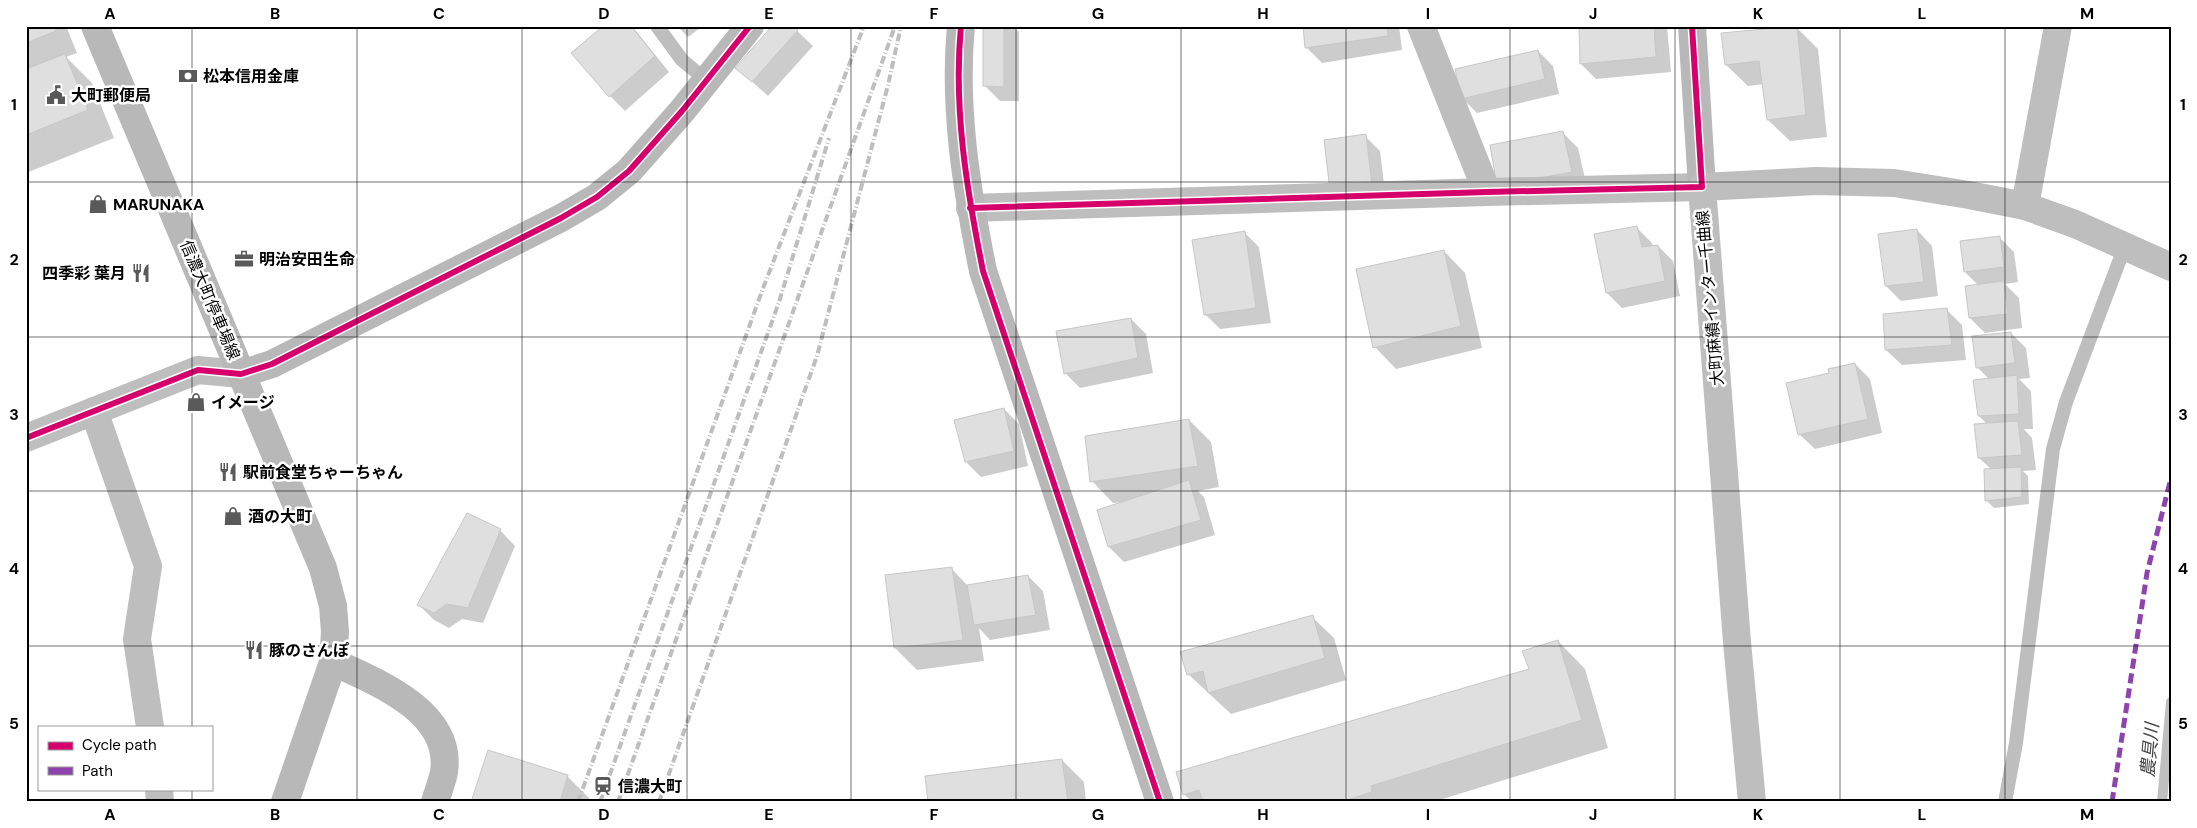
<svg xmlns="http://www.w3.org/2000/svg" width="2197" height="828" viewBox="0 0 2197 828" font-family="'DM Sans','Noto Sans JP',sans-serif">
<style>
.shadow{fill:#0003}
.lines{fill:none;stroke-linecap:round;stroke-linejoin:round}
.stream{stroke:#bfbfbf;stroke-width:10}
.building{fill:#dfdfdf;stroke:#c7c7c7}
.lane{stroke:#bebebe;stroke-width:14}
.street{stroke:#bebebe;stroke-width:28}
.secondary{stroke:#b8b8b8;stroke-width:28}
.primary{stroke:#bebebe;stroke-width:28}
.rail{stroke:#bebebe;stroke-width:4;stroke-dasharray:8 2.5 1 2.5;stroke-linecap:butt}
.quiet{stroke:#8e44ad;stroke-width:5;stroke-dasharray:10 5;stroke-linecap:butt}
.cycleway-casing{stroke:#fff;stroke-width:9}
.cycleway{stroke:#d6006c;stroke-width:6}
.grid{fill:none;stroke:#000;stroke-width:1;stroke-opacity:0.55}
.labels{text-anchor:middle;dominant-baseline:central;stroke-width:5;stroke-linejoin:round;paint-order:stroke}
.poi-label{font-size:16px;font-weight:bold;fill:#000;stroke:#fff;text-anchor:start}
.street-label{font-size:16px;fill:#000;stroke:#fff}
.water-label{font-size:18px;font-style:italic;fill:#444;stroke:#fff}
.neatline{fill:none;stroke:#000;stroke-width:2}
.grid-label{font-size:16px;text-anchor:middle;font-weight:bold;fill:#000}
</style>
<rect width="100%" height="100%" fill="#fff"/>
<g class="shadow">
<polygon points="26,26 66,26 77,53 66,57 92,83 114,138 26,173"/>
<polygon points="605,26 632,26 669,72 625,111 610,96"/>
<polygon points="677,26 703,26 688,37"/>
<polygon points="792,26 813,46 768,96 737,68"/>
<polygon points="984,26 1014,26 1019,32 1019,101 1000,101 985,86"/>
<polygon points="1304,26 1399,26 1402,50 1322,63 1307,48"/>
<polygon points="1580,26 1667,26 1671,72 1596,79 1581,64"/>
<polygon points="1796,27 1818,49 1827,137 1790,141 1768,120 1764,84 1748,86 1726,65"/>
<polygon points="1538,51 1553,66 1559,94 1477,113 1462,98"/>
<polygon points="1563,133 1578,148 1587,187 1514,200"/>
<polygon points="1365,136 1380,151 1386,200 1325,141"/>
<polygon points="1637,228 1652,243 1653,247 1658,246 1673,261 1680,296 1622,308 1607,293"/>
<polygon points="1917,230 1932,246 1938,296 1901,301 1886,286"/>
<polygon points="1244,232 1259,247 1271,323 1220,329 1205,314"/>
<polygon points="1999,237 2014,252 2018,282 2005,284 2019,298 2022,328 1985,333 1970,318 1966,287 1979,286 1965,272"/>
<polygon points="1444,251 1465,273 1482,348 1396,369 1375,347"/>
<polygon points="1947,310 1962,325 1966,360 1902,365 1886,350"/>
<polygon points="1131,319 1146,334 1153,373 1080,388 1065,373"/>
<polygon points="2011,333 2026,348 2030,378 2019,379 2031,391 2033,429 2024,429 2032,438 2036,470 2023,471 2028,476 2029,504 1994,508 1987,501 1985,471 1992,470 1979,458 1987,424 1979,416 1990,380 1978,368"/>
<polygon points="1855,364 1870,379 1882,433 1815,449 1799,434 1830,374"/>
<polygon points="1004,409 1019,424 1028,466 981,477 966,462"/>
<polygon points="1189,420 1211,442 1219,487 1198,491 1204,497 1215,535 1124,562 1109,547 1098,511 1122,502 1113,503 1092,481"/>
<polygon points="500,530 515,546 483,623 462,619 449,628 434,620 419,605"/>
<polygon points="951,568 968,586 1028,576 1043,591 1050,630 990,640 979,628 984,661 917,670 895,648"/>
<polygon points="1312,617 1334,638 1346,680 1231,714 1188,674"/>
<polygon points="1558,641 1585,669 1608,748 1433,802 1192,802 1184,794 1530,670"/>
<polygon points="489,751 568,777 593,802 473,802"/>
<polygon points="1062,760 1084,782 1086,802 929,802"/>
</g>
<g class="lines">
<polyline class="stream" points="2162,802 2171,702"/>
</g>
<g class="building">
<polygon points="26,26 54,26 56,31 26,43"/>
<polygon points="603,26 631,26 655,56 609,97 571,53"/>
<polygon points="772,26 794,26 798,30 752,82 735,68"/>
<polygon points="983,26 1004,26 1004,87 983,86"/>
<polygon points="1303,26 1387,26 1388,36 1305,48"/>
<polygon points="1579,26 1654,26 1656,57 1580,64"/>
<polygon points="1797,26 1806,115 1767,120 1759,61 1725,65 1721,33"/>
<polygon points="1538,50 1545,79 1461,99 1455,69"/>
<polygon points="65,54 88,110 26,135 26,69"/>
<polygon points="1563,131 1572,172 1497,186 1490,145"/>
<polygon points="1366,134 1372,185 1330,190 1324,140"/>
<polygon points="1637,226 1642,247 1658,245 1665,281 1606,293 1594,234"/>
<polygon points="1917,229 1924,282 1885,286 1878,234"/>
<polygon points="1245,231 1256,308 1204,315 1192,240"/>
<polygon points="2000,236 2004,267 1964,272 1960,241"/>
<polygon points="1444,250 1461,326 1373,348 1356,269"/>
<polygon points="2004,281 2008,314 1969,318 1965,286"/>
<polygon points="1947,308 1952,345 1885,350 1883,314"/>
<polygon points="1131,318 1138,358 1064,374 1056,331"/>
<polygon points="2011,332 2015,363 1976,368 1972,336"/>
<polygon points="1855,363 1868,419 1798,435 1786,383 1829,373 1828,369"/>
<polygon points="2017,375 2019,414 1978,416 1973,380"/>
<polygon points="1004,408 1014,451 965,462 954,420"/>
<polygon points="1189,419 1198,466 1090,482 1085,436"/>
<polygon points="2018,421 2022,455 1978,458 1974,424"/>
<polygon points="2021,467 2022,497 1985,501 1984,469"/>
<polygon points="1189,480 1201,520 1108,547 1097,510"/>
<polygon points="467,513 501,529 468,608 447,604 434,613 417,605"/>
<polygon points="952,567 963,640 894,648 885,575"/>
<polygon points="1028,575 1036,615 974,625 967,585"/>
<polygon points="1313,615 1325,658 1208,693 1203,671 1187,675 1180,652"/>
<polygon points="1558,640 1582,720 1371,786 1372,792 1341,802 1203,802 1199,790 1183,795 1176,772 1529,669 1522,651"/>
<polygon points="488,750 568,775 560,802 471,802"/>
<polygon points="1062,759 1068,802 928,802 925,776"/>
</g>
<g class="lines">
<g class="lane">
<polyline points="657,26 682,60 707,81"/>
<polyline points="2005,802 2016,743 2053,449 2066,402 2125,246"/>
</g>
<g class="street">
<polyline points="1421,26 1487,192"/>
<polyline points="2025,206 2058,26"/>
<polyline points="970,208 1487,192 1702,187"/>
<polyline points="94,411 148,566 137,639 150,727"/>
<polyline points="26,438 198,370 241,374"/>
<polyline points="159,789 160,802"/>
</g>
<g class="secondary">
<polyline points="95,26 323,568 333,606 335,632 333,662 285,802"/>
<path d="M 961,26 C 953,108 967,191 983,271 L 1160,802"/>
<polyline points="1692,26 1702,187"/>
<polyline points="241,374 272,364 561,218 597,197 629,171 682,111 750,26"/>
<path d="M 333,662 C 377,682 453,712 444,772 C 442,782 438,792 435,802"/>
</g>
<polyline class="primary" points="1752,802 1737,642 1702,187 1816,181 1894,183 1969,195 2025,206 2075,224 2171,267"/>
<g class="rail">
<polyline points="578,802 762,291 864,26"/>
<polyline points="600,802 779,302 829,138"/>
<polyline points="618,802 895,26"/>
<polyline points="659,802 817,356 888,85 901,26"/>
</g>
<polyline class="quiet" points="2112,802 2147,573 2171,478"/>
<g class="cycleway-casing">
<g id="cycleway">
<path d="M 961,26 C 953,108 967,191 983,271 L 1160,802"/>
<polyline points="970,208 1487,192 1702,187 1692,26"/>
<polyline points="26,438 198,370 241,374 272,364 561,218 597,197 629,171 682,111 750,26"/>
</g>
</g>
<use href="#cycleway" class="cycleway"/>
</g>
<path class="grid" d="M 192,26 L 192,727M 357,26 L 357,802M 522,26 L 522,802M 687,26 L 687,802M 851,26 L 851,802M 1016,26 L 1016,802M 1181,26 L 1181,802M 1346,26 L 1346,802M 1510,26 L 1510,802M 1675,26 L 1675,802M 1840,26 L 1840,802M 2005,26 L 2005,802M 26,182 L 2171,182M 26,337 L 2171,337M 26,491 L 2171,491M 26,646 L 2171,646M 192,789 L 192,802"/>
<defs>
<g id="bank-bare" transform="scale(1.5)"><path d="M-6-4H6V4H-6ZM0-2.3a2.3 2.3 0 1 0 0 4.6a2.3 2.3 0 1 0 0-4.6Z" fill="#595959" stroke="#fff" stroke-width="2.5" paint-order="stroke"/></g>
<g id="civic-bare" transform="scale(1.5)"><path d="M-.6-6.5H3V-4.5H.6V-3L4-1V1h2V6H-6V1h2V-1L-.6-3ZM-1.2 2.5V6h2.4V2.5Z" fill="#595959" stroke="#fff" stroke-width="2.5" paint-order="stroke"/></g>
<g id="shop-bare" transform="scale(1.5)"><path d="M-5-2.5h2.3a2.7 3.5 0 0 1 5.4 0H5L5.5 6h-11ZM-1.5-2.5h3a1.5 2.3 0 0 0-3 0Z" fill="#595959" stroke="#fff" stroke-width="2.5" paint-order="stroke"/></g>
<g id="office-bare" transform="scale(1.5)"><path d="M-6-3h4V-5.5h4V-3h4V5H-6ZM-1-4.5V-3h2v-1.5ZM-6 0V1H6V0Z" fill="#595959" stroke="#fff" stroke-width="2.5" paint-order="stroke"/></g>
<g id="restaurant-bare" transform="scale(1.5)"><path d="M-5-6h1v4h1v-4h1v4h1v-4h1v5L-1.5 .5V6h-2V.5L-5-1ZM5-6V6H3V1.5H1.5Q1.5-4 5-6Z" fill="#595959" stroke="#fff" stroke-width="2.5" paint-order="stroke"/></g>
<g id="station-bare" transform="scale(1.5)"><path d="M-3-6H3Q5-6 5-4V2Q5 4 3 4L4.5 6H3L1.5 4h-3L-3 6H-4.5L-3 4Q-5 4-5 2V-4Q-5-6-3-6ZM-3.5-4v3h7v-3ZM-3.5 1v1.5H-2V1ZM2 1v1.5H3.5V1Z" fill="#595959" stroke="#fff" stroke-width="2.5" paint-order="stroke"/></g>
</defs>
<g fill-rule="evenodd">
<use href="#bank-bare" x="188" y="76"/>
<use href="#civic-bare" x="56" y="95"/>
<use href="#shop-bare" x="98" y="204"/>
<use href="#office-bare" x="244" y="259"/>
<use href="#restaurant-bare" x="141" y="273"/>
<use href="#shop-bare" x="196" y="402"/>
<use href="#restaurant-bare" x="228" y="472"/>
<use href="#shop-bare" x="233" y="516"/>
<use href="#restaurant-bare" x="254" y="650"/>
<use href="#station-bare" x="603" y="786"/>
</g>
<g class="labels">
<g class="poi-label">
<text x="203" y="76">松本信用金庫</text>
<text x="71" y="95">大町郵便局</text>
<text x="113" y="204">MARUNAKA</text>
<text x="259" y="259">明治安田生命</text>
<text x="126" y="273" text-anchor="end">四季彩 葉月</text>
<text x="211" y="402">イメージ</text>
<text x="243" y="472">駅前食堂ちゃーちゃん</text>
<text x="248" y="516">酒の大町</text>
<text x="269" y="650">豚のさんぽ</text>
<text x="618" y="786">信濃大町</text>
</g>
<g class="street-label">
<text transform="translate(1710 298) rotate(-95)">大町麻績インター千曲線</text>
<text transform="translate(210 300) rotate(67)">信濃大町停車場線</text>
</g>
<g class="water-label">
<text transform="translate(2150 750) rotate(-85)">農具川</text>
</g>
</g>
<rect width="2197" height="828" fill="none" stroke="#ffffff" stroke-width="55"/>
<rect x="38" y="726" width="175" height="65" fill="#ffffff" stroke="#999999"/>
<rect x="48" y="742" width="25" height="8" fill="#d6006c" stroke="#999999"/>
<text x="82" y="750" font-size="15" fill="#000000">Cycle path</text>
<rect x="48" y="767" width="25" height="8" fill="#8e44ad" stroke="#999999"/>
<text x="82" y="776" font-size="15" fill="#000000">Path</text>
<rect x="28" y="28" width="2142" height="772" class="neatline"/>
<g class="grid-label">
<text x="110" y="19">A</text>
<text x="275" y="19">B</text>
<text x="439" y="19">C</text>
<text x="604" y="19">D</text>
<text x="769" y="19">E</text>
<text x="934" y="19">F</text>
<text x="1098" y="19">G</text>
<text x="1263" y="19">H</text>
<text x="1428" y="19">I</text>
<text x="1593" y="19">J</text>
<text x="1758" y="19">K</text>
<text x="1922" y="19">L</text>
<text x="2087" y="19">M</text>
<text x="14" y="110">1</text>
<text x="2183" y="110">1</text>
<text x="14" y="265">2</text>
<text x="2183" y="265">2</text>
<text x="14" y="420">3</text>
<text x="2183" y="420">3</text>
<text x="14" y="574">4</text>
<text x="2183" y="574">4</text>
<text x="14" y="729">5</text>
<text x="2183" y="729">5</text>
<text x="110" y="820">A</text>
<text x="275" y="820">B</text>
<text x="439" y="820">C</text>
<text x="604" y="820">D</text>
<text x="769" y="820">E</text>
<text x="934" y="820">F</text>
<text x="1098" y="820">G</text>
<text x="1263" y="820">H</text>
<text x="1428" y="820">I</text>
<text x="1593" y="820">J</text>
<text x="1758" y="820">K</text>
<text x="1922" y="820">L</text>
<text x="2087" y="820">M</text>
</g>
</svg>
